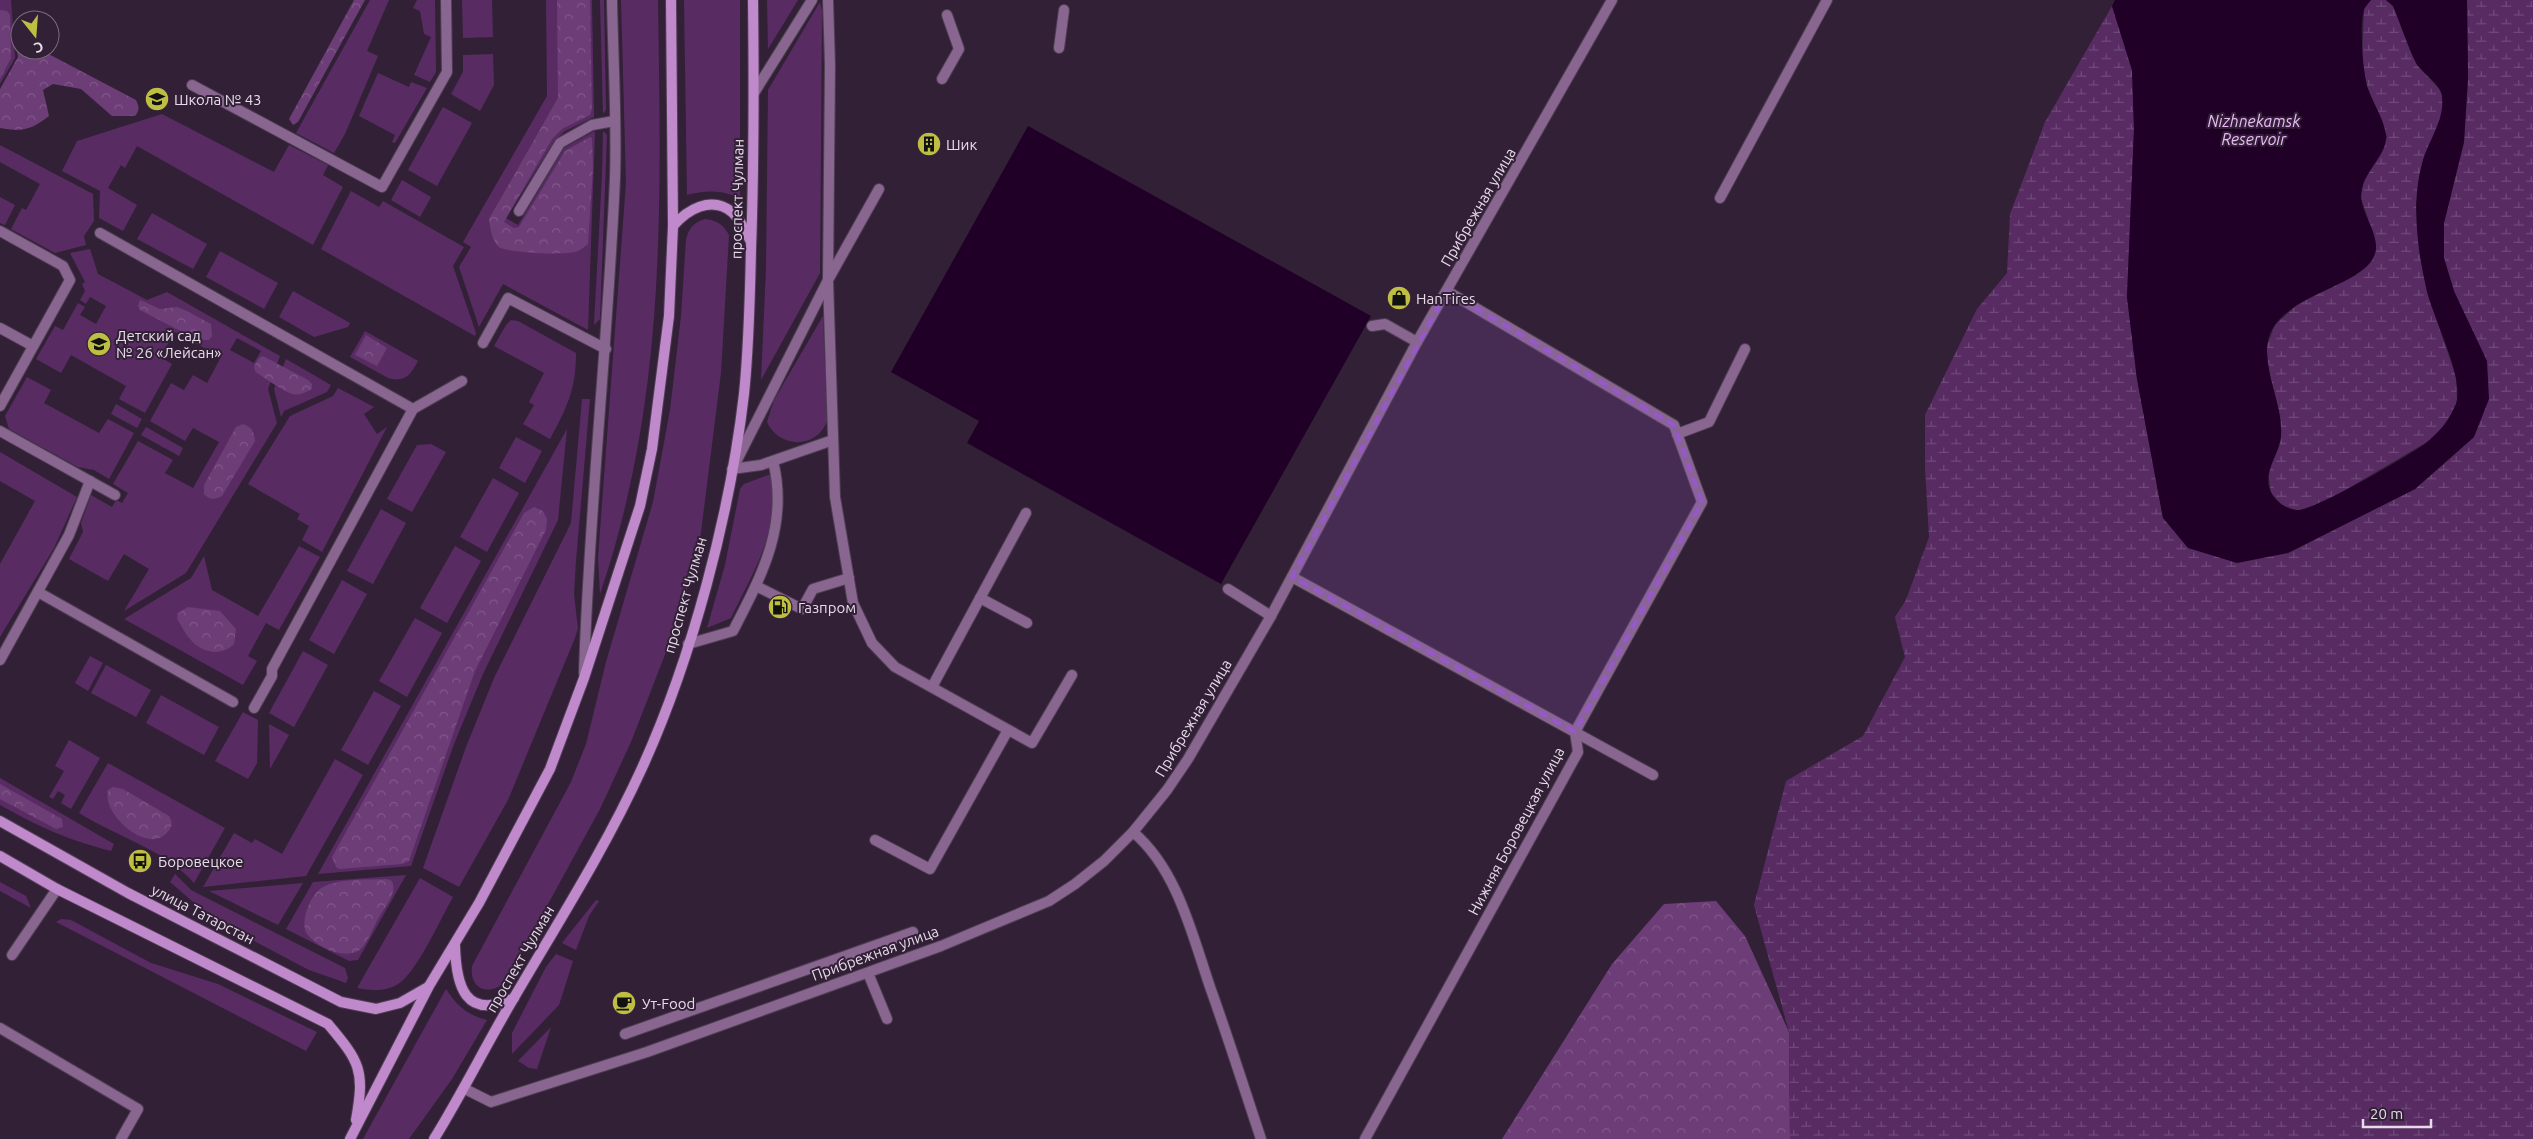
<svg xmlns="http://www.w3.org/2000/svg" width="2533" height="1139" viewBox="0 0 2533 1139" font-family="Ubuntu,sans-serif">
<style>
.grass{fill:#582c63;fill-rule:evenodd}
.forest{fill:url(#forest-crowns)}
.wetland{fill:url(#wetland-marsh)}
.water{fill:#200027}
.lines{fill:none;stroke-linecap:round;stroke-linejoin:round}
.lane-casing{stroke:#4f3e53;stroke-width:12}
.street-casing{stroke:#4f3e53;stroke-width:12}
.secondary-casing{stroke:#4f3e53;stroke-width:12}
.lane{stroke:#886690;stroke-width:10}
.street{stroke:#886690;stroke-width:10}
.secondary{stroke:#bf89cc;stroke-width:10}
.marked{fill:#9658ca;fill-opacity:0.2;stroke:#9658ca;stroke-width:4;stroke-dasharray:10 6;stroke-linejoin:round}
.labels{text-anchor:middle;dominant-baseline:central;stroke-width:4;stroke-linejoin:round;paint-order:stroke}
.poi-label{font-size:15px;fill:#e7dbea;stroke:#322036;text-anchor:start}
.street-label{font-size:15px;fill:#e7dbea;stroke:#322036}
.water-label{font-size:16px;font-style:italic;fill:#efb8fc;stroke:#322036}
</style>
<defs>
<pattern id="forest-crowns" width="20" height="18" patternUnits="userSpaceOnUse" patternTransform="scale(1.25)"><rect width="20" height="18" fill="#6c3d77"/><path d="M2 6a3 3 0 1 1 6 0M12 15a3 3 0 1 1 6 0" fill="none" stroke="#81588a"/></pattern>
<pattern id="wetland-marsh" width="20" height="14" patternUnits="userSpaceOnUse" patternTransform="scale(1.25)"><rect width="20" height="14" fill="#582c63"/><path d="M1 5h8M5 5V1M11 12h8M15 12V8" fill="none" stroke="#704a7a"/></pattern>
</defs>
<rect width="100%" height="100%" fill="#322036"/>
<g class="grass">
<polygon points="0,0 11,0 15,58 0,84"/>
<polygon points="370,0 389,0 367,51 378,56 345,134 334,153 296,133"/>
<polygon points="417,0 435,0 436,72 430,82 414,75 431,37 424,34 420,11 413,8"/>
<polygon points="462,0 492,0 493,37 463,38"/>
<polygon points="546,0 592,0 594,117 565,131 555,140 506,218 518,225 564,148 595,131 588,330 503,284 479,327 459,267 471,247 463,242 547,96"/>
<polygon points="600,0 604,0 606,110 603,114"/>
<path d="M 621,0 L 658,0 C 661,206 667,396 600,594 L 598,558 L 626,183 Z"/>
<path d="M 684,0 L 740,0 L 740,198 C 721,190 706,190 687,195 Z"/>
<polygon points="767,0 798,0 768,49"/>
<polygon points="820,2 822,11 820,273 761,380 766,269 768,90"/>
<polygon points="493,54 494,85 480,111 451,94 463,72 463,55"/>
<polygon points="378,73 409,87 411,82 427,88 395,143 392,142 395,135 359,116"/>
<polygon points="443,107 472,123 437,186 408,170"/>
<polygon points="162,114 274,172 289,145 328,165 323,175 343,187 313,245 137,146 125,168 121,165 108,188 137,205 123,231 99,218 100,191 62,171 77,141"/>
<polygon points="603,131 607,135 600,319 594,325 602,175"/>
<polygon points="0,145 93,194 94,221 84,236 86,245 55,253 11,229 22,208 26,210 40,184 0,162"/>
<polygon points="402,180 431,197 420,217 391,200"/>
<polygon points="351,191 379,207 383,201 464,247 453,266 476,333 475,336 321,249"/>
<polygon points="0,197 15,205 5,225 0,223"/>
<polygon points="152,213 207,244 193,269 137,239"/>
<path d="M 705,219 C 718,221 723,224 729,235 L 721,373 L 700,540 L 680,616 L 631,742 L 600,809 L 506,981 C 490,997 469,990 472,966 L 571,782 L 586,744 L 606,662 L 653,502 L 670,410 L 681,316 L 686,240 C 689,228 693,223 705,219 Z"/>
<path d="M 90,249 L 98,274 L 147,300 L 167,292 L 280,356 L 268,389 L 277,423 L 186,573 L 124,611 L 149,569 L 124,554 L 108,581 L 69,559 L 83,532 L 81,523 L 91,495 L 112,507 L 116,500 L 122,503 L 128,493 L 113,484 L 138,441 L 173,460 L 165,473 L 193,488 L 219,442 L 193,428 L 185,441 L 150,421 L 171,383 L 184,390 L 193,375 L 207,383 L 221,357 L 175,332 L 160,357 L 172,364 L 145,413 L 119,399 L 126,386 L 71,355 L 61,373 L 36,359 L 55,326 L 63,330 L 78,303 L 85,307 L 80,315 L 96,324 L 106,306 L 90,297 L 86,304 L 80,300 L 85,291 L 82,284 L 85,282 L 70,253 ZM 237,338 L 261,351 L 254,363 L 230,350 Z"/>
<polygon points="220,251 278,283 264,309 206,277"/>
<polygon points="293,291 350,323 348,327 314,337 279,317"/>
<path d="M 823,316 L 827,421 C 817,449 779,449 767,422 L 774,400 Z"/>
<path d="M 511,320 L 518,321 L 576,353 C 576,389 567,408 550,439 L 523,424 L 534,405 L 529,402 L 544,373 L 494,346 L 506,325 Z"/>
<path d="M 365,331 L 418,361 C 411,374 405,383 388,378 L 350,357 Z"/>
<polygon points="286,359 331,385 327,392 284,411 281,417 274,389"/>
<polygon points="27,377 51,390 44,403 99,433 108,419 134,433 109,479 94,470 78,467 9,429 5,416"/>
<polygon points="338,388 374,407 364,414 377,434 387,427 322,552 302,540 309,526 297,519 300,514 248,484 290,416 333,396"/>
<polygon points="582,399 590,399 576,561 574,594 578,628 575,638 508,800 459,887 423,868 466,747 494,678 571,523"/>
<polygon points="116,404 142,419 137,428 111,414"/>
<polygon points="146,427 183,448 179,456 141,435"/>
<polygon points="567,429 558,520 483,674 454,744 411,866 318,874"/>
<polygon points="516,437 542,451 525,483 499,468"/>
<polygon points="431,444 446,452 412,512 387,499 417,445"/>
<polygon points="0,452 77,497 54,548 0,637 0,564 35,501 0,481"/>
<path d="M 771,474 C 781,530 754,570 731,618 L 707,628 L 725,565 L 740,489 L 744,484 Z"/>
<polygon points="493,478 519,493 487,552 460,537"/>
<polygon points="381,509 406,523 373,584 347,571"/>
<polygon points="299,546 320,557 279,630 266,623 248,656 257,661 243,685 124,619 191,578 204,556 212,590 258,616"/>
<polygon points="455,546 481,561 447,623 420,608"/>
<polygon points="342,580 367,594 334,654 309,640"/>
<polygon points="415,618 442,633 407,697 379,681"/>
<polygon points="303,651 328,665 294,727 269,713"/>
<polygon points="90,656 103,663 88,691 75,683"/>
<polygon points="106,665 151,690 136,717 91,693"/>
<polygon points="374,691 401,706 368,765 341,750"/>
<polygon points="161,695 219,727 204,755 146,723"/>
<polygon points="243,712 258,720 257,763 248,779 215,761"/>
<polygon points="269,724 289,735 270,769"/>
<polygon points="69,740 100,758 71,809 61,803 65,795 58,791 53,799 49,797 64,771 55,766"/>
<polygon points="335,759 363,775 306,876 203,887 234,833 252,843 255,839 282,854"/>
<path d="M 108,763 L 225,828 L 194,883 C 164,849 117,837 79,813 Z"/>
<path d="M 0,778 L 114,844 L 111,851 C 68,840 39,827 0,805 Z"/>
<polygon points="175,874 191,890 345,968 348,978 346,983 309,970 214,920 170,882"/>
<polygon points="406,875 358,960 349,961 286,929 313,882"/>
<path d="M 420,878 L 453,897 C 440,920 420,965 402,981 C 390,992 372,991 357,988 Z"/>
<polygon points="0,882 26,896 31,908 0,891"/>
<polygon points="303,883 278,925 209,891"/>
<polygon points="596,900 599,901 589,916 576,950 562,943"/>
<polygon points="61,919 71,920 151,963 218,984 317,1032 306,1051 56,922"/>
<polygon points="556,954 573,961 559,1005 512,1054 512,1033 546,967"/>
<path d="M 446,989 C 457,1006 467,1015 487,1020 L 452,1079 L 409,1139 L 363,1139 Z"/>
<polygon points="551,1027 537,1069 529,1068 518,1061"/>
</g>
<g class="forest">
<polygon points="354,0 365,0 298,122 293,125 289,119"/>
<path d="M 557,0 L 590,0 L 592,109 L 590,115 L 562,129 L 552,139 L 504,222 L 514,228 L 519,227 L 565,151 L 590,137 L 592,138 L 593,168 L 588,244 C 584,247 580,251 575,252 C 564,255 507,253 499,247 C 492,241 490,228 489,219 L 558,98 Z"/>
<polygon points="0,10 7,11 10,15 11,58 0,79"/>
<path d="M 20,38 L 20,50 L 41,50 L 136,100 C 139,107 140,110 135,116 L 112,116 L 81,89 L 53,84 L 43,90 L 49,116 C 31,130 22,132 0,128 L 0,89 L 18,57 L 16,42 Z"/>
<polygon points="140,300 160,309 177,307 187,311 211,324 212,336 209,340 198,340 140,310 138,306"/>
<polygon points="366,335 387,348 377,366 355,355"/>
<path d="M 263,356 L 308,380 L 312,384 L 312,389 C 306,392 299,396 293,394 C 288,394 259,375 255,371 L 254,366 L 259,358 Z"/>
<path d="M 243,424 C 252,427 254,432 255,441 L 222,496 C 214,500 210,500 204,494 L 204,485 L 236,427 Z"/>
<polygon points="534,507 543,511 547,519 546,530 475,671 409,861 402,864 339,869 336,867 332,857 524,513"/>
<path d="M 188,607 L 220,611 L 236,629 L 234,644 C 221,657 202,653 190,639 C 185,634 182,626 177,619 L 178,613 Z"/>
<polygon points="0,784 62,819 63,827 56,829 0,799"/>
<path d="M 113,787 L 123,789 L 169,816 C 172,821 173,825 169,830 C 151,858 101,815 108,790 Z"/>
<path d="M 387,879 L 392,881 C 398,893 384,908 378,919 C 373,927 367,946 358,951 C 343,959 318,948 307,934 C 299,922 311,893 323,887 C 341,878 368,880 387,879 Z"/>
<polygon points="1716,901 1745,936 1789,1032 1790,1139 1502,1139 1612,964 1664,904"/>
</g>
<g class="wetland">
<polygon points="2371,0 2386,0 2393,6 2417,65 2442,92 2443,112 2423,161 2416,204 2419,251 2427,292 2456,377 2457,401 2447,423 2427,442 2325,502 2298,511 2282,505 2271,493 2268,471 2281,439 2280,417 2270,375 2266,348 2275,325 2299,303 2356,275 2374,236 2361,198 2364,178 2383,150 2387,137 2367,86 2362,62 2364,9"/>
<polygon points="2467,0 2533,0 2533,1139 1790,1139 1789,1032 1754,905 1786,781 1863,736 1905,657 1895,617 1906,600 1929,537 1925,469 1925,415 1977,309 2007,273 2010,214 2045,122 2112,6 2132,70 2134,129 2127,297 2137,379 2163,518 2288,553 2415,489 2474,437 2454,291 2444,258 2444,223 2464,142 2468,78"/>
</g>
<g class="water">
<path d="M 2115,0 L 2371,0 C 2370,1 2364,8 2364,10 C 2359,25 2363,74 2368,89 C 2373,103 2384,119 2386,135 C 2388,155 2362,172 2361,195 C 2361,213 2377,230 2376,248 C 2374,290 2266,291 2267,351 C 2267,380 2283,407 2281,436 C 2280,455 2260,474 2272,494 C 2276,502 2288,510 2297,510 C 2312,512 2410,455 2426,443 C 2439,433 2450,419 2456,404 C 2465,376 2432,317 2426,287 C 2417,246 2411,201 2423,160 C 2430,138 2445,119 2442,96 C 2440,83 2423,74 2416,63 C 2407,45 2401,25 2393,6 L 2386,0 L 2467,0 L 2468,78 L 2464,142 L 2444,223 L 2444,258 L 2454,291 L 2487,361 L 2489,399 L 2474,437 L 2415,489 L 2288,553 L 2237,563 L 2188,548 L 2163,518 L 2137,379 L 2127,297 L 2134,129 L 2132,70 L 2112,6 Z"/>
<polygon points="1028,126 1371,316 1221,584 967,443 979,421 891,372"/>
</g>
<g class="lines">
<g class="lane-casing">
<g id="lane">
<polyline points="1059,48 1064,10"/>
<polyline points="942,79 959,49 947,15"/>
<polyline points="192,85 382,187 447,72 446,0"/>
<polyline points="754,93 812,0"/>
<polyline points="879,189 828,280 835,497 853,603 872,643 895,667 1032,743 1072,675"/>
<polyline points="519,211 560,143 592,125 614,121"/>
<polyline points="0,231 63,266 70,280 0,406"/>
<polyline points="100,233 413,409"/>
<polyline points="1372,326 1385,324 1417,342"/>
<polyline points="0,328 33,346"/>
<polyline points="483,343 508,298 606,349"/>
<polyline points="0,431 115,495"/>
<polyline points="1677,434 1709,422 1745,349"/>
<polyline points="732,469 761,465 833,440"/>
<polyline points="756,586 802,609 813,589 849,578"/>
<polyline points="1228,589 1271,616"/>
<polyline points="38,592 233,702"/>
<polyline points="980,598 1027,623"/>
<path d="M 688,644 L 733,631 C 762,575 789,525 773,461"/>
<polyline points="0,660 69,535 90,481"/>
<polyline points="932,687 1026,513"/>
<polyline points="254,708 272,676 272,669 413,409 462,381"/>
<polyline points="875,840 930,869 1008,730"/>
<polyline points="12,955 57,889"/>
<polyline points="868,973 887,1019"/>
<polyline points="0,1028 138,1109 121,1139"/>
<polyline points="625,1034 913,932"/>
</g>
</g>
<g class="street-casing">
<g id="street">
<polyline points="1720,198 1827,0"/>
<polyline points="735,464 828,280 830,65 828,0"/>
<polyline points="1292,577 1653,775"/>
<path d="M 584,673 C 589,508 608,343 615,178 C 617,119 613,59 612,0"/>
<path d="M 1133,832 C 1177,869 1192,934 1210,987 C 1228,1037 1244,1088 1261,1139"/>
<polyline points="465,1089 491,1102 647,1052 941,946 1049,901 1075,884 1104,861 1133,832 1167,790 1188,759 1271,616 1417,342 1612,0"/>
<polyline points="1365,1139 1578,752 1575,732 1702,502 1674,425 1447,291"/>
</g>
</g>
<g class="secondary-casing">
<g id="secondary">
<path d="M 673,226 C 687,210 711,195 732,212 C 740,219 746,232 751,242"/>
<polyline points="0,821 128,893 341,1002 376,1009 400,1003 428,987"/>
<path d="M 0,856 L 57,889 L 328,1024 C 360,1062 365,1070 356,1120"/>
<path d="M 455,945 C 456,986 465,1021 514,998"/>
<polyline points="350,1139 429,986 479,903 550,769 584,678 640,506 652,449 669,316 673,226 671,0"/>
<path d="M 434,1139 C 463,1092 487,1043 515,996 C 559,921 606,847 642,768 C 692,658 730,515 744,394 C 749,346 750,298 751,249 C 754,166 754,83 753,0"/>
</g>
</g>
<use href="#lane" class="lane"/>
<use href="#street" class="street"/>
<use href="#secondary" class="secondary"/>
</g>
<path class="marked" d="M 1447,291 L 1674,425 L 1702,502 L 1575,732 L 1292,577 Z"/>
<defs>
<g id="school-disc" transform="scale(1.25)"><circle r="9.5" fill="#bebf42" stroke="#322036"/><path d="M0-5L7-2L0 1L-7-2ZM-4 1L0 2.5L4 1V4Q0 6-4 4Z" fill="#111"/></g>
<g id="building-disc" transform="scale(1.25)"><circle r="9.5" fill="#bebf42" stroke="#322036"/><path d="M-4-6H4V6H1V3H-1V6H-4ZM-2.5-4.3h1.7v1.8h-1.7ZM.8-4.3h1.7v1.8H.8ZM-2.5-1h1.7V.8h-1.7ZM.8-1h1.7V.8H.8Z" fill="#111"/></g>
<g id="shop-disc" transform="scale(1.25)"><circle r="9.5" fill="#bebf42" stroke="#322036"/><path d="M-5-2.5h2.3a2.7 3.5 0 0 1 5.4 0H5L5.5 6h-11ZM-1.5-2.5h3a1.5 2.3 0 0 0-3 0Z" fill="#111"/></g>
<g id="fuel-disc" transform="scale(1.25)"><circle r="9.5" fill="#bebf42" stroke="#322036"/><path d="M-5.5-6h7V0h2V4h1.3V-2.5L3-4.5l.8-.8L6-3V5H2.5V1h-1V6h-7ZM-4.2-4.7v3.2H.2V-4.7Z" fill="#111"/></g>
<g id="bus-disc" transform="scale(1.25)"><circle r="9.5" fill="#bebf42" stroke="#322036"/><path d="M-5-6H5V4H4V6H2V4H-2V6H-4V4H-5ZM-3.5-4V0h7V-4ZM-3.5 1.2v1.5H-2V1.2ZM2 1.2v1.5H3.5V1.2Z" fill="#111"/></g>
<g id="cafe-disc" transform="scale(1.25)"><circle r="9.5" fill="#bebf42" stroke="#322036"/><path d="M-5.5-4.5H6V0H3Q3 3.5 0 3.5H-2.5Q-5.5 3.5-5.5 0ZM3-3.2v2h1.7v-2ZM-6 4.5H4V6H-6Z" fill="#111"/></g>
</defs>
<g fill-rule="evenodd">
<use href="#school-disc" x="157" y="99"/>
<use href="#building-disc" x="929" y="144"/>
<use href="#shop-disc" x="1399" y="298"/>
<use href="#school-disc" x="99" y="344"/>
<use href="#fuel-disc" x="780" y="607"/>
<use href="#bus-disc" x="140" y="861"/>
<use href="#cafe-disc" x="624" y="1003"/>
</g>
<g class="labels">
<g class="poi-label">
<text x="174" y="99">Школа № 43</text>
<text x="946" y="144">Шик</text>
<text x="1416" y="298">HanTires</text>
<text x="116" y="335">Детский сад<tspan x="116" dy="17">№ 26 «Лейсан»</tspan></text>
<text x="798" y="607">Газпром</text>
<text x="158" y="861">Боровецкое</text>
<text x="642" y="1003">Ут-Food</text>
</g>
<g class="street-label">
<text transform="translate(737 199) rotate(-89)">проспект Чулман</text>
<text transform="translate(1478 207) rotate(-60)">Прибрежная улица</text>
<text transform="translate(685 595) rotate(-74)">проспект Чулман</text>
<text transform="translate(1193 718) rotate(-59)">Прибрежная улица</text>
<text transform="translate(1516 831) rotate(-62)">Нижняя Боровецкая улица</text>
<text transform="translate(203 914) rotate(27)">улица Татарстан</text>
<text transform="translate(875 953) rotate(-20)">Прибрежная улица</text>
<text transform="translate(520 959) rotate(-60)">проспект Чулман</text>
</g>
<g class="water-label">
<text x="2254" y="121">Nizhnekamsk<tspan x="2254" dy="18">Reservoir</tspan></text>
</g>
</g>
<g transform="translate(35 35) rotate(163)"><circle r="24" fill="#322036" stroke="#7a6b7e"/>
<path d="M0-4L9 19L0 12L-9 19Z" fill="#bebf42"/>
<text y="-8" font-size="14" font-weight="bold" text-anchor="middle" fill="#e7dbea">С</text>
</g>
<path d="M2363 1119v8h68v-8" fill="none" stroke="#e7dbea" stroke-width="2.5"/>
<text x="2370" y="1119" font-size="15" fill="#e7dbea" stroke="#322036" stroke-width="4" paint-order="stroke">20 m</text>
</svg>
